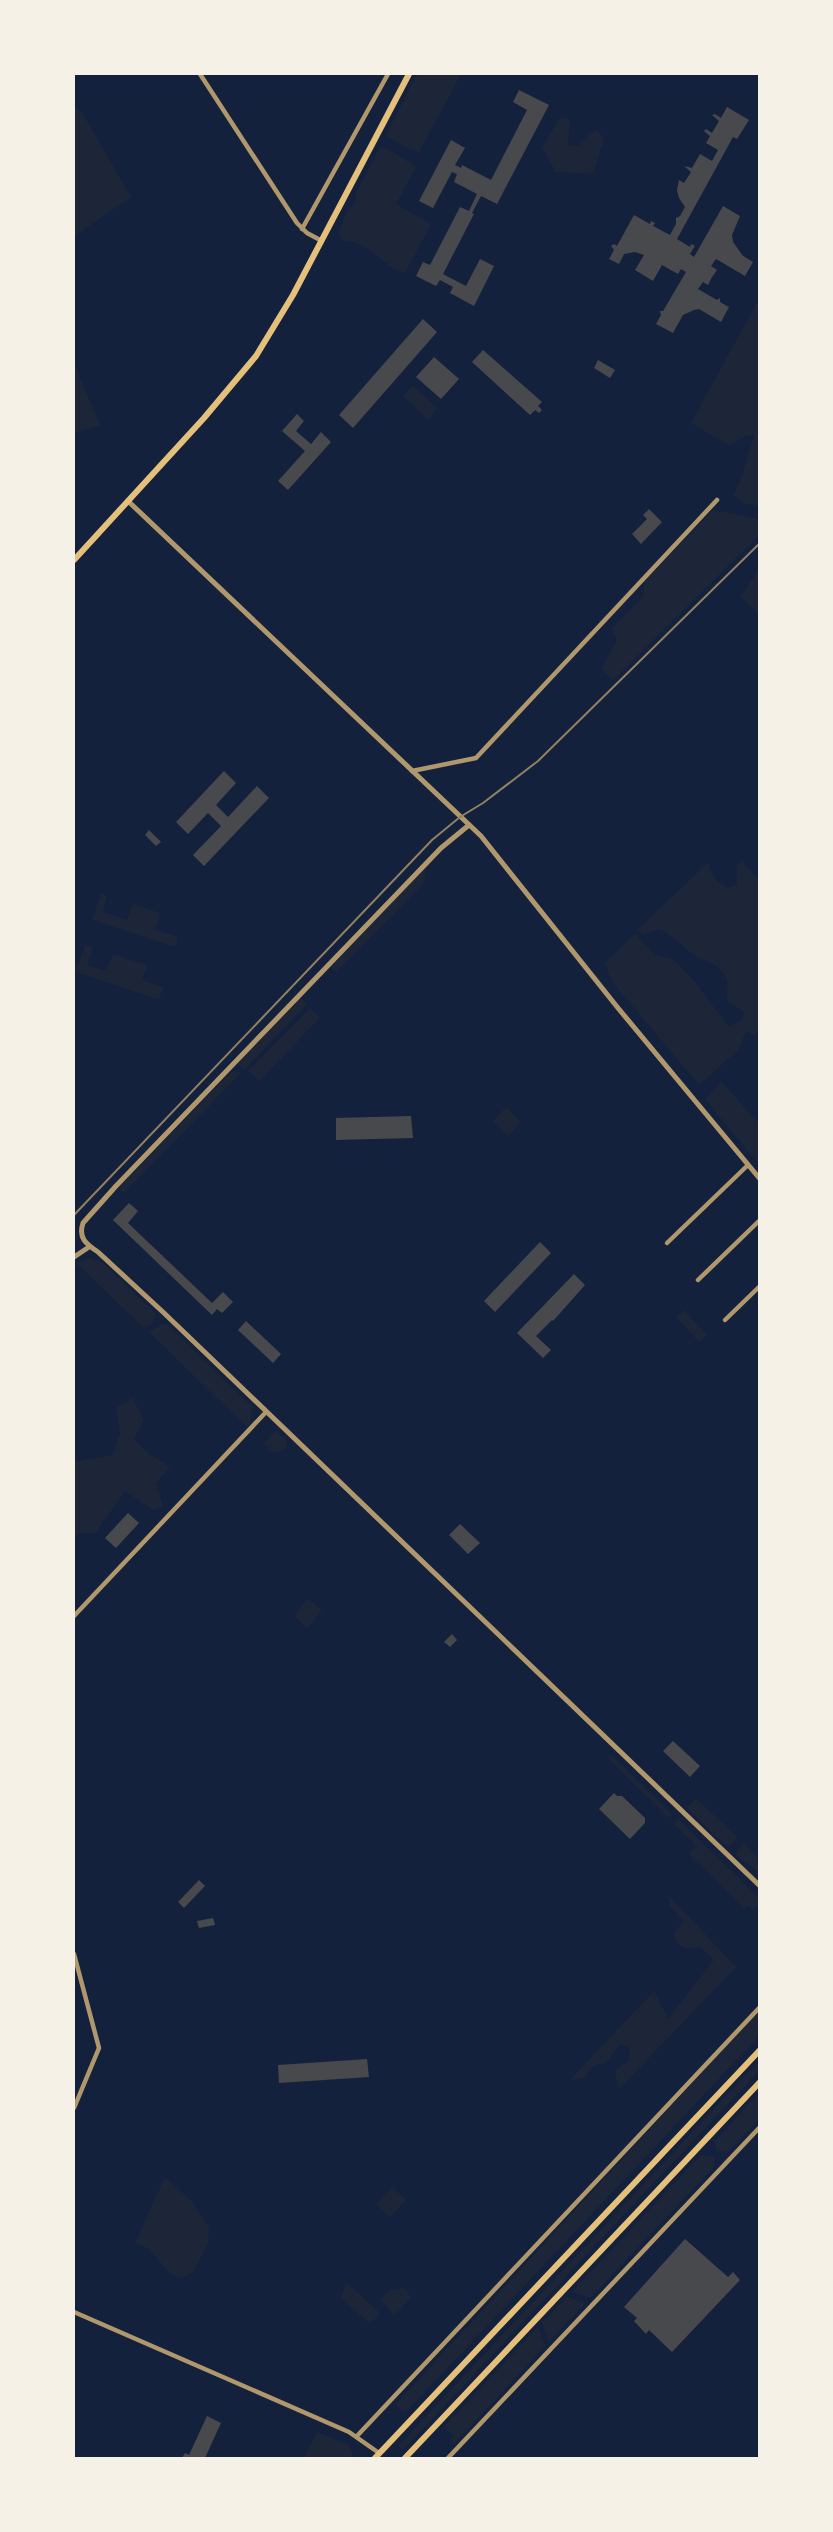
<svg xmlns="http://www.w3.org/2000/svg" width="833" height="2532" viewBox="0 0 833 2532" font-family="'Open Sans',sans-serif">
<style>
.green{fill:#1d2539}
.building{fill:#48494c}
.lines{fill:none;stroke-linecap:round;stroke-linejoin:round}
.minor{stroke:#b1986c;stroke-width:4.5}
.tertiary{stroke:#b1986c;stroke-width:5}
.primary{stroke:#e5c07b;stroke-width:6}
.tram{stroke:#918062;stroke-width:2}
</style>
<rect width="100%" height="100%" fill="#14213d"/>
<g class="green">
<polygon points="417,74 461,74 419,152 405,147 386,135"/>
<polygon points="74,106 81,111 131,197 74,236"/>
<polygon points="561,117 570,119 568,145 579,146 596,129 604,138 593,174 556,172 542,147"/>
<polygon points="380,147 388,149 416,167 396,204 431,224 405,273 397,271 366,248 355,242 344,241 338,234 348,209 354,205 356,193"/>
<polygon points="759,299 760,505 759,505 744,504 734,495 742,476 754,435 745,436 730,446 691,423"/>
<polygon points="74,363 100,425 74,433"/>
<polygon points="413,386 437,408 428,420 403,396"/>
<polygon points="713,510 759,519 759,535 613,680 601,669 617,640 612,629 643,596 645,581"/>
<polygon points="759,570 759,615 741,596"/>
<path d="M 743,862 L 759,880 L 759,1030 L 755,1034 L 746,1032 L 738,1050 L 699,1085 L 611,980 L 605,963 L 635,934 L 655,955 L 673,959 L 694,981 L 728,1026 L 741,1021 L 744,1012 L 727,1001 C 726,994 729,986 726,979 C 722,964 706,962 696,956 C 682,947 673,936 659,929 L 643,935 L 637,930 L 708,863 L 715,879 L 726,888 L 737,885 L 737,866 Z"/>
<polygon points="424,869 426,871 424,883 336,972 331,967"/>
<polygon points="101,894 107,896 103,912 127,920 133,904 160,913 155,930 178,937 175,947 92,920"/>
<polygon points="85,945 93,947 87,965 106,971 113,954 147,965 142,980 163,987 159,1000 76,972"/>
<polygon points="300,997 307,1004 244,1070 237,1064"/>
<polygon points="310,1008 320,1018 259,1081 248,1071"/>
<polygon points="235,1071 241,1073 124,1193 119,1188 231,1072"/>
<polygon points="722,1082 756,1121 759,1118 759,1164 705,1099"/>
<polygon points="506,1107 521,1122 508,1136 493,1121"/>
<polygon points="88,1258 102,1262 154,1312 156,1317 151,1324 144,1328 142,1326 76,1263"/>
<polygon points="684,1310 707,1335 699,1342 676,1317"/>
<polygon points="162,1324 168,1325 252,1407 250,1424 247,1427 149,1332"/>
<polygon points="133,1398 144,1421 134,1438 144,1450 170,1467 156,1484 163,1506 153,1510 125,1491 95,1533 80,1533 74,1536 74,1462 113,1455 120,1433 116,1408"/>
<polygon points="276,1430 286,1439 287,1446 283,1451 274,1453 264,1443"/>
<polygon points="308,1599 322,1610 307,1628 294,1616"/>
<polygon points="611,1755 672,1814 669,1818 608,1758"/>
<polygon points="696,1798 737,1837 730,1846 725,1845 687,1808"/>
<polygon points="678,1819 759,1898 759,1903 753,1910 748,1905 745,1909 689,1854 696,1846 674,1824"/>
<polygon points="744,1843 759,1859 758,1872 737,1856 737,1851"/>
<path d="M 668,1895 L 736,1967 L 619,2089 L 615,2071 L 629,2060 L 630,2048 L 621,2044 L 605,2063 L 594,2065 L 584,2078 L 570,2080 L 654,1991 L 668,2019 L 714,1960 L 699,1946 C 687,1950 682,1949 674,1939 L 675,1931 L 684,1921 L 671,1908 Z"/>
<polygon points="759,2011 759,2036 405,2413 395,2405"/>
<polygon points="759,2061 759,2071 403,2450 398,2446"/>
<polygon points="759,2093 759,2119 728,2152 717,2151 715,2141"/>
<polygon points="701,2155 712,2156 715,2161 713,2168 590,2298 572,2292"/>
<polygon points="165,2177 192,2202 209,2228 208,2243 193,2272 181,2279 170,2274 150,2249 135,2243"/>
<polygon points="392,2187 406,2200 390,2217 376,2204"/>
<polygon points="346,2282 380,2313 370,2324 341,2298"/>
<polygon points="404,2288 411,2297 394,2316 380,2299 389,2291"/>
<polygon points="567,2297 585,2303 549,2342 542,2323"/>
<polygon points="538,2327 545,2346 453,2445 450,2442 454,2436 444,2427"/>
<polygon points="317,2432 349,2445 354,2458 304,2458"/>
</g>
<g class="building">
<polygon points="519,90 549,105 497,204 481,196 472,213 474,214 443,274 466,286 480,259 494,266 474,306 450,293 453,287 440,280 436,286 416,276 423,262 430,265 460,207 469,211 477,194 454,182 457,174 452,172 433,208 419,201 451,140 465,148 455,165 461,168 462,165 491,180 527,110 513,102"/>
<polygon points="727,107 749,120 737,139 733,137 677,239 690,247 691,244 695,246 690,254 694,257 723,206 740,216 732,235 733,242 743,256 753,262 745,276 716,259 711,266 717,270 712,277 708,285 703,282 698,289 717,300 720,298 720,302 729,307 721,322 699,309 694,310 683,315 673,333 656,324 661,315 660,311 663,311 686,272 681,269 678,274 662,265 653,281 635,270 644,255 635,252 624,254 619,264 609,259 614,250 611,246 614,244 617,246 634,215 650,224 651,221 655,223 653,226 670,235 676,224 676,218 680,216 685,207 679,198 677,190 679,180 684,183 691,172 684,166 692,168 700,154 712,161 718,150 706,143 710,136 704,131 706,129 712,133 719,121 712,115 715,114 721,118"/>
<polygon points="423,319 437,332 353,428 339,415"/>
<polygon points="483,350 542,402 538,406 542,410 539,413 535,410 530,415 472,362"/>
<polygon points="434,357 459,379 441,399 416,377"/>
<polygon points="598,360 615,370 610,378 594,368"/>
<polygon points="297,414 304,421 296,431 311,444 321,432 331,442 288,490 278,481 305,451 282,431"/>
<polygon points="649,509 662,522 641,544 632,534 647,519 643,515"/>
<polygon points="224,771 236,783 216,805 228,817 257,786 269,798 204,866 193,855 221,826 208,813 188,834 176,822"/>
<polygon points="149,830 161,842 156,846 145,835"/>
<polygon points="411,1116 413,1138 336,1140 336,1118"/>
<polygon points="129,1203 138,1211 128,1223 212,1303 223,1292 233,1302 222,1313 217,1309 212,1315 113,1220"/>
<polygon points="540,1242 551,1253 495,1312 484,1301"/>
<polygon points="574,1274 585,1285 553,1321 552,1320 536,1336 551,1350 543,1358 517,1333"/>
<polygon points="246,1321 281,1354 273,1363 238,1330"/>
<polygon points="128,1513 139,1523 116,1548 105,1538"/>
<polygon points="460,1524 480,1543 468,1554 449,1535"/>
<polygon points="452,1634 457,1640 450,1647 444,1642"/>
<polygon points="673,1741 700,1766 690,1777 663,1751"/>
<polygon points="614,1793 617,1796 622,1796 645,1818 645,1823 630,1839 599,1809"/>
<polygon points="199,1880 205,1886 184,1908 178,1902"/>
<polygon points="213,1918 215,1925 199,1928 197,1921"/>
<polygon points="367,2059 369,2077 279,2083 278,2065"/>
<polygon points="685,2239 728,2277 733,2272 740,2280 672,2352 649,2330 646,2334 634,2321 637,2318 624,2307"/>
<polygon points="207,2416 221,2423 205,2458 182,2458 185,2453 189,2455"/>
</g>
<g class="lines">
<g class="minor">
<polyline points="200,74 297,223 307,233 322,241"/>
<polyline points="302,229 388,74"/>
<polyline points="412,771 476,758 717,500"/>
<polyline points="667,1243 748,1165"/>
<polyline points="698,1280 760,1220"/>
<polyline points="725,1320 760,1286"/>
<polyline points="74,1616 266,1412"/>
<polyline points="74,1954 99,2048 74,2108"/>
<polyline points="74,2312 349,2432 379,2453"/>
<polyline points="357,2436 760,2007"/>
<polyline points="448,2458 760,2127"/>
</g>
<g class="tertiary">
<polyline points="128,501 481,836 618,1008 760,1179"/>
<path d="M 469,825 L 441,848 L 116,1186 L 83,1223 C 78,1238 86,1244 98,1252 L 164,1313 L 760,1886"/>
<polyline points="74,1257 89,1247"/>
</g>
<g class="primary">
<polyline points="74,560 204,418 256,356 293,295 409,74"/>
<polyline points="375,2458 760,2050"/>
<polyline points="405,2458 760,2082"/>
</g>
<polyline class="tram" points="74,1215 432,840 460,817 483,803 538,761 760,543"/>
</g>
<rect width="833" height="2532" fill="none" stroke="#f6f1e7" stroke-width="150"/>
</svg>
